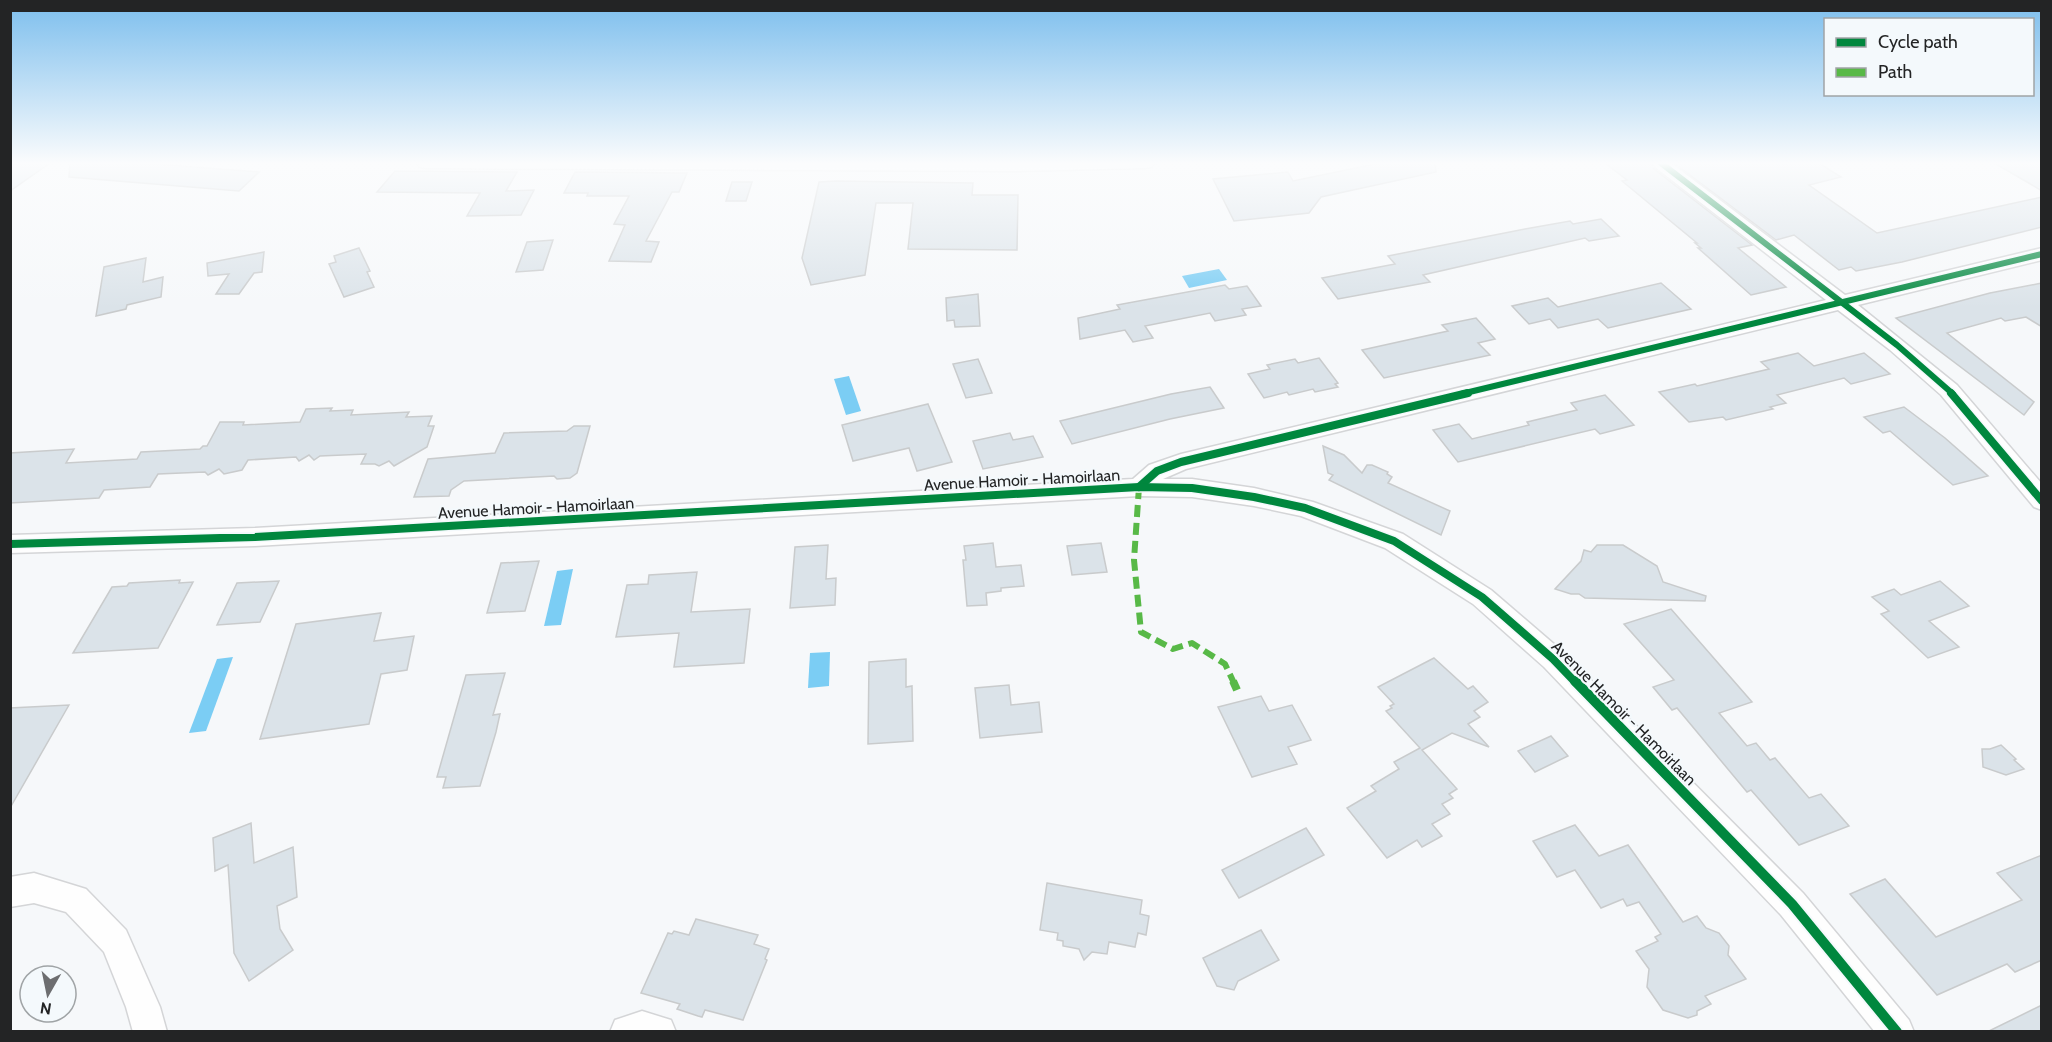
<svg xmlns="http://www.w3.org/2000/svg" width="2052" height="1042" viewBox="0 0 2052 1042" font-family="Cabin,sans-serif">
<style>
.water{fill:#7bcdf4}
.building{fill:#dbe3e9;stroke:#c9cbcc;stroke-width:1.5}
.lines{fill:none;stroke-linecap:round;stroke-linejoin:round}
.minor-casing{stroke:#d4d5d7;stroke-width:3}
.minor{fill:#fefefe;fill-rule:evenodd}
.quiet-far1{stroke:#58b947;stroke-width:6;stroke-dasharray:12 6;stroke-linecap:butt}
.quiet{stroke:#58b947;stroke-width:8;stroke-dasharray:15 8;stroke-linecap:butt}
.cycleway-far2-casing{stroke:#f4f9fc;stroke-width:9}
.cycleway-far1-casing{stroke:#f4f9fc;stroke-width:11}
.cycleway-casing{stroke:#f4f9fc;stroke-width:14}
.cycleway-far2{stroke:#00873e;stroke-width:6}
.cycleway-far1{stroke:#00873e;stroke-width:8}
.cycleway{stroke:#00873e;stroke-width:10}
.labels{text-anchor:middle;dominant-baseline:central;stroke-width:4.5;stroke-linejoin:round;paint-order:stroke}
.street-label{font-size:16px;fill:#232425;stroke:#f4f9fc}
</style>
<rect width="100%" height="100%" fill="#f6f8fa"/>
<g class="water">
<polygon points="1219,269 1227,280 1189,288 1182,276"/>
<polygon points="849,376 861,411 846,415 834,379"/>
<polygon points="573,569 561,625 544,626 557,571"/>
<polygon points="830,652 829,686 808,688 810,653"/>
<polygon points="233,657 206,731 189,733 217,659"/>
</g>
<g class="building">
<polygon points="10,163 50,163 10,191"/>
<polygon points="70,163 142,163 259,172 239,191 69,177"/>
<polygon points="1380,163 1435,163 1436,172 1321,197 1309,213 1234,221 1213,179 1288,172 1293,181"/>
<polygon points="1605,163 1651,163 1654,169 1752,245 1738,248 1786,287 1751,295 1698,248 1701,248 1695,243 1697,243 1622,181 1627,180"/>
<polygon points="1674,163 1819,163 1841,177 1809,185 1877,233 2042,197 2042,227 1902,262 1856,271 1851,267 1839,270 1794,235 1776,240"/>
<polygon points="1994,163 2042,163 2042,191 2027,182"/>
<polygon points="395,171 517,172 506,191 534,190 521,215 467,216 480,193 377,192"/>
<polygon points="575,172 687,173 679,192 672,192 646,241 659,242 651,262 609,261 625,225 614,224 629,196 587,196 588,193 564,193"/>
<polygon points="836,181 973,183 972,195 1018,195 1017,250 908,249 913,203 876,203 865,275 811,285 802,258 819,182"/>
<polygon points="732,182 752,182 746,201 726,201"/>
<polygon points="1601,219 1619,236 1589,241 1585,238 1423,275 1430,282 1338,299 1322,278 1395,264 1388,256 1525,229 1570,221 1573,224"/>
<polygon points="553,240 543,270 516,272 527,242"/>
<polygon points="359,248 370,271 367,272 374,287 344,297 329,264 336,262 334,256"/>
<polygon points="264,252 262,272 254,273 239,294 216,294 229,274 208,276 207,263"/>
<polygon points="146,258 143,282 163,277 161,297 127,305 126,309 96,316 104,267"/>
<polygon points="1661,283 1691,309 1608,328 1598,319 1558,328 1550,319 1529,324 1512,306 1548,298 1558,307"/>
<polygon points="2042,283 2042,327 2026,317 2005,321 2001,318 1947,333 2034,402 2024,415 1896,318 1990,293"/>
<polygon points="1225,285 1229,289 1247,286 1261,306 1242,309 1246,315 1215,321 1210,313 1145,326 1153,338 1133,342 1125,330 1080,339 1078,318 1120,309 1117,305"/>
<polygon points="978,294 980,326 955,327 954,320 947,321 946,298"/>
<polygon points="1476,318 1495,339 1478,343 1490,355 1384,378 1362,350 1448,331 1442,325"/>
<polygon points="1798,353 1814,366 1864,353 1890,374 1851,384 1844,378 1777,395 1786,403 1770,407 1773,409 1726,420 1723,417 1689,422 1659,392 1695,384 1697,386 1769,369 1761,362"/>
<polygon points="1319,358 1338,383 1335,384 1338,387 1315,392 1313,389 1289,395 1287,392 1264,398 1248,374 1270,369 1267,365 1295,359 1298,363"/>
<polygon points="978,359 992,393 966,398 953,364"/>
<polygon points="1210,387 1224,408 1170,419 1072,444 1060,421 1171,394"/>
<polygon points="1605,395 1634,425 1600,434 1595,429 1458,462 1433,430 1459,424 1472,439 1529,425 1527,422 1577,410 1571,403"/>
<polygon points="928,404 952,462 917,471 909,448 853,461 842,425"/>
<polygon points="1904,407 1945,438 1988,476 1953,485 1890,431 1883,433 1864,417"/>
<polygon points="332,408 330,411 353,410 351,415 409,412 406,417 432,416 428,426 434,426 427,447 394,466 389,461 379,466 375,464 361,464 366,454 320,456 314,460 309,455 299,461 296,457 248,460 242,470 224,474 219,469 208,475 205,472 158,474 150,487 104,490 99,498 10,503 10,453 74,449 66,463 137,459 141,452 200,449 203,446 207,446 220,422 244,422 243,425 300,422 306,409"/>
<polygon points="574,426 590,426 577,473 570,478 557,479 554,476 464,481 451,490 449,496 414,497 428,459 495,453 504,433 567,431"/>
<polygon points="1010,433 1013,440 1033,436 1043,457 983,469 973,441"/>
<polygon points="1323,446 1344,455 1362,473 1367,465 1372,465 1388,472 1387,474 1392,477 1388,483 1450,511 1441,535 1329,480 1333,475 1328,473"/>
<polygon points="993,543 996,567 1021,565 1024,586 1001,588 1001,591 986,593 987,605 967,606 963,560 966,560 964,546"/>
<polygon points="1101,543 1107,572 1072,575 1067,546"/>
<polygon points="828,545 826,579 836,578 835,605 790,608 795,547"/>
<polygon points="1597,545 1623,545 1657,566 1663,582 1706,596 1705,601 1585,598 1579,594 1571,594 1555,589 1581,561 1584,550 1591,552"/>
<polygon points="539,561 525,611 487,613 501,563"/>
<polygon points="697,572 691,612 750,609 744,663 674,667 679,633 616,637 627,585 648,584 649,575"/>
<polygon points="180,580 179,583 193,582 158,648 73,653 112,587 127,586 129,583"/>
<polygon points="279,581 260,622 217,625 237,583"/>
<polygon points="1940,581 1969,606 1929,621 1959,647 1928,658 1881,614 1889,611 1872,597 1894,589 1901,595"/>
<polygon points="1671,609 1752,702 1719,713 1747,746 1756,743 1770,760 1775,758 1809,798 1821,794 1849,826 1799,845 1751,790 1747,792 1677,708 1672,710 1653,687 1674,680 1624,624"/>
<polygon points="381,613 374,641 414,636 407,670 381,674 369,724 260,739 296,624"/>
<polygon points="1434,658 1468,689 1473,686 1488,702 1474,711 1480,717 1468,724 1489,747 1452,733 1422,750 1457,789 1449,794 1453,798 1442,804 1450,814 1432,824 1442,836 1422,847 1417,840 1387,858 1347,808 1376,791 1371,786 1399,769 1394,762 1420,748 1386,711 1392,708 1390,706 1394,704 1378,687"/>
<polygon points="906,659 906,687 912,686 913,741 868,744 869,662"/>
<polygon points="505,673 493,715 500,714 496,732 480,786 443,788 446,777 437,777 466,675"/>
<polygon points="1009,685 1011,705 1039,702 1042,732 980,738 975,688"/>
<polygon points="1261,696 1269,711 1292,705 1311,740 1288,747 1297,764 1252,777 1218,707"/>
<polygon points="69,705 10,808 10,708"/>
<polygon points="1551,736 1568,756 1535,772 1518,751"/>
<polygon points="2001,745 2016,759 2014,760 2024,769 2006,775 1983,767 1982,749 1990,749"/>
<polygon points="251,823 254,863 293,847 297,897 277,906 280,929 293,950 249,981 234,953 228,865 215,871 213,838"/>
<polygon points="1575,825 1599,856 1628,845 1683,922 1697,916 1706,928 1719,933 1729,946 1728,955 1746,979 1705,996 1711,1004 1697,1011 1697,1015 1688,1018 1663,1010 1647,987 1649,969 1636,951 1658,941 1655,937 1661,934 1639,902 1627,906 1623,899 1601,908 1575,870 1557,877 1533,841"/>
<polygon points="1306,828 1324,855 1239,898 1222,870"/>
<polygon points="2042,855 2042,960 2015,972 2007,964 1937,995 1850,894 1885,879 1936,937 2022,900 1997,873"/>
<polygon points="1047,883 1142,900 1140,914 1149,916 1146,935 1138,933 1135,947 1109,942 1107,954 1092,952 1084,960 1079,949 1063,946 1063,941 1057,940 1058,933 1040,930"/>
<polygon points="696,919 758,935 754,944 769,949 765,959 767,960 743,1020 705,1010 702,1017 698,1016 677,1009 680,1004 641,993 668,933 672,934 674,931 689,935"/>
<polygon points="1261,930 1279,960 1238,981 1234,990 1217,986 1203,958"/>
<polygon points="2042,1005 2042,1032 1987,1032"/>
</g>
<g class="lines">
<g class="minor-casing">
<g id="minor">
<polygon points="417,163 1154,163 1151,167 1145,168 1015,171 426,168 420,167"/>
<polygon points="1653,163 1671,163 1845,295 2042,248 2042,260 1858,305 1957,385 2042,484 2042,510 2034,507 1941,395 1890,350 1838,310 1186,469 1163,479 1192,479 1254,488 1313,502 1403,534 1491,590 1562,651 1803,893 1909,1020 1914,1032 1875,1032 1781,915 1544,667 1473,604 1385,548 1301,516 1254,506 1192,497 1139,496 255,546 10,553 10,535 255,528 1133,479 1149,465 1181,454 1826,300 1655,167"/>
<polygon points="34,873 86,889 126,930 160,1007 167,1032 133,1032 126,1007 104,952 66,912 34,903 10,907 10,877"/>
<polygon points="642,1011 671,1020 676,1032 610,1032 615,1020"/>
</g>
</g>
<use href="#minor" class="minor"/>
<polyline class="quiet-far1" points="1139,487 1134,560 1141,632 1173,649 1192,643 1225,664 1234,683"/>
<polyline class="quiet" points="1233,681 1237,690"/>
<g class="cycleway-far2-casing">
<g id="cycleway-far2">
<polyline points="1661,163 1897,345 1953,394"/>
<polyline points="1461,394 2042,254"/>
</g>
</g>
<g class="cycleway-far1-casing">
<g id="cycleway-far1">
<polyline points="1951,393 2042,501"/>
<polyline points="1139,487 1157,471 1181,462 1468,393"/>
<polyline points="10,544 255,537 1139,487 1192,488 1254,497 1305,508 1394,541 1482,597 1553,659 1576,683"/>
</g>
</g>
<g class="cycleway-casing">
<polyline id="cycleway" points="1575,681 1792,904 1897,1032"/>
</g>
<use href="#cycleway-far2" class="cycleway-far2"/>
<use href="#cycleway-far1" class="cycleway-far1"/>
<use href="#cycleway" class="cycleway"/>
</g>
<linearGradient id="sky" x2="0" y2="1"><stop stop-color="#7cbeed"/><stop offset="0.53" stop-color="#fbfcfd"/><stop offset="1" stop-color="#fbfcfd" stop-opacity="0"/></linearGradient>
<rect width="2052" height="308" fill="url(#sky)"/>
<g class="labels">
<g class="street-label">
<text transform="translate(1022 480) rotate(-3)">Avenue Hamoir - Hamoirlaan</text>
<text transform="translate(536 508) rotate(-3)">Avenue Hamoir - Hamoirlaan</text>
<text transform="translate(1624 713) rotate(45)">Avenue Hamoir - Hamoirlaan</text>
</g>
</g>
<rect width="2052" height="1042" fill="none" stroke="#232425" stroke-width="24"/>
<rect x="1824" y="18" width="210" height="78" fill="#f4f9fc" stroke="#a0a4a6" stroke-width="1.5"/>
<rect x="1836" y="38" width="30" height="9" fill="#00873e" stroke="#a0a4a6" stroke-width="1.5"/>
<text x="1878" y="48" font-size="18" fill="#232425">Cycle path</text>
<rect x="1836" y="68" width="30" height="9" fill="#58b947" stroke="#a0a4a6" stroke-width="1.5"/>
<text x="1878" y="78" font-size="18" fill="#232425">Path</text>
<g transform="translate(48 994) rotate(189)"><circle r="28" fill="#f4f9fc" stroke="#a0a4a6" stroke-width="1.5"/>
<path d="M0-4.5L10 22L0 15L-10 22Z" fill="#6d6e70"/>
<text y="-9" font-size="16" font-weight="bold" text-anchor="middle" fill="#232425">N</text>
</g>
</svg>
